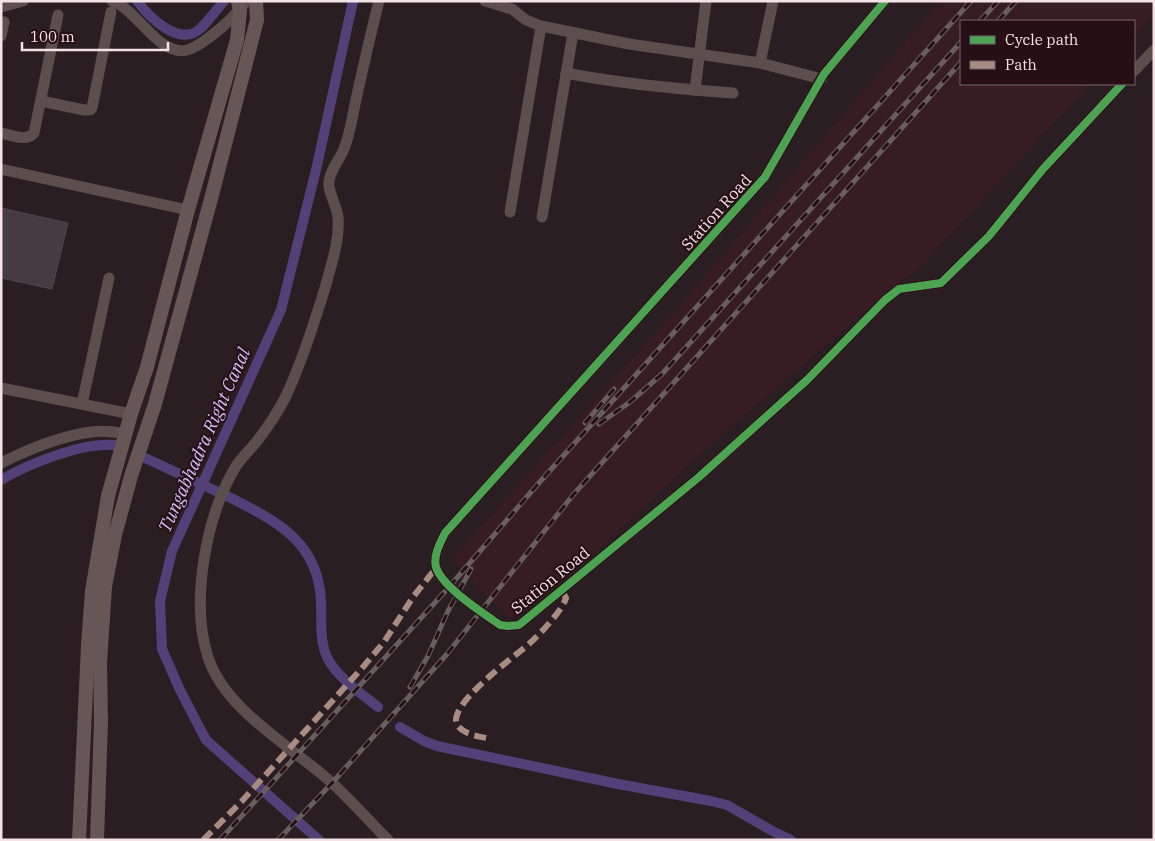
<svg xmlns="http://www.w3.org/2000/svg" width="1155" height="841" viewBox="0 0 1155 841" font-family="'IBM Plex Serif',serif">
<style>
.built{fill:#371c24}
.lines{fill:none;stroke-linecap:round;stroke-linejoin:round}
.canal{stroke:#524078;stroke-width:10}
.building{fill:#453b40;stroke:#50454b}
.minor{stroke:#5b4e4c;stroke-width:11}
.major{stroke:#665655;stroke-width:14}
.rail-casing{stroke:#685e5e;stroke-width:5}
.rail{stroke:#261016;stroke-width:3;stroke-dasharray:9;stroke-linecap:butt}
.quiet{stroke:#a88b81;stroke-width:6;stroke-dasharray:12 6;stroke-linecap:butt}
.cycleway-casing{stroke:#261016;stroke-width:11}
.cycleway{stroke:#4ca352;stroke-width:8}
.labels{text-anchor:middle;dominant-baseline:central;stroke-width:4;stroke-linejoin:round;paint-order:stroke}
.street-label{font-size:16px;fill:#f3e2e6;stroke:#261016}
.water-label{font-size:18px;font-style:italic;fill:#ccbef6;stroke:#261016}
</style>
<rect width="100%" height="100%" fill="#2b1e22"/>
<polygon class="built" points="941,1 1154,1 1154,15 1134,37 1134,21 961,21 961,84 1090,84 918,269 892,288 711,444 590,557 509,619 452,559 672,315"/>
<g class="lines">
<g class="canal">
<path d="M 137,1 C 150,18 180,48 201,28 C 209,20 216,10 224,1"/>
<polyline points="141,456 218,492"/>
<path d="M 1,480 C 28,464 83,442 114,445"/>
<path d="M 225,495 C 274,520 319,540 321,602 C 322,621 319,642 328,659 C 337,677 362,694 378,707"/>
<polyline points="400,727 424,741 437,746 618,784 711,801 727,805 774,832 791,840"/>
<polyline points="319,840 206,740 180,690 162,649 160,601 172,551 281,310 316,170 353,1"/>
</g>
</g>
<polygon class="building" points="1,208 68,223 52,289 1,278"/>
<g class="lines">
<g class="minor">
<path d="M 112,1 C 137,9 159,57 187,50 C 196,48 203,42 211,36 C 224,26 237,15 246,1"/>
<path d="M 379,1 C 371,32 364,64 357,95 C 353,112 351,130 345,146 C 341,159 331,167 329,181 C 327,190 337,206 338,217 C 340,241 331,265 325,288 C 314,324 302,362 286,396 C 278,412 268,427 257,441 C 251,449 242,457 236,466 C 206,516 190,601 208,657 C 224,709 292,747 331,782 C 351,800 369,821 388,840"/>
<polyline points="485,1 512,9 526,20 541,26 629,44 760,63 822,79"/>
<path d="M 885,1 L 824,74 L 765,177 L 445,533 C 440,543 433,556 436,567 C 442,587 483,613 500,625 L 508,626 L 519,625 L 699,477 L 807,380 L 885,300 L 899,289 L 941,283 L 989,236 L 1043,169 L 1122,84"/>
<polyline points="1,7 23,1"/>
<polyline points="1,36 4,22"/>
<polyline points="760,63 773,1"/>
<polyline points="1134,71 1154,50"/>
<path d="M 566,73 C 621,84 677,89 733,93"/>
<polyline points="695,90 706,1"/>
<polyline points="41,101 84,110 90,110 92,108 111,12"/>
<path d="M 1,133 C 11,135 27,142 34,133 L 58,15"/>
<polyline points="1,169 188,210"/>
<polyline points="510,212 541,26"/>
<polyline points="542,217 573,33"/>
<polyline points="1,388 131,414"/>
<polyline points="82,404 109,278"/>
<path d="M 1,463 C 29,449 61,436 91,432 C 103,430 115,432 127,434"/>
</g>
<g class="major">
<polyline points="79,840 88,645 92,591 108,496 131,414 147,367 188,210 237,40 240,11 238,1"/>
<polyline points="97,840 101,722 100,662 105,587 115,535 131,476 155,404 211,199 257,20 256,1"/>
</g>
<g class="rail-casing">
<g id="rail">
<polyline points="980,21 998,1"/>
<polyline points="998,21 1016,1"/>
<polyline points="585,423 614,389"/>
<polyline points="599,424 630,402 662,374 961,42"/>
<polyline points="410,687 428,656 448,611 471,569"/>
<polyline points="220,840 449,587 538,484 971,1"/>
<polyline points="278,840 332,783 447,654 573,495 961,62"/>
</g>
</g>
<use href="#rail" class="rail"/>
<g class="quiet">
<path d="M 486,738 C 477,736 464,734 458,726 C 443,707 517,655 530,643 C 540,634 562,611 566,598 L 561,589"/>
<polyline points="203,840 242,801 363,667 384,642 413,597 436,568"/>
</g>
<g class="cycleway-casing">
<path id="cycleway" d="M 885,1 L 824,74 L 765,177 L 445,533 C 440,543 433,556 436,567 C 442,587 483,613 500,625 L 508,626 L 519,625 L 699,477 L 807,380 L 885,300 L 899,289 L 941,283 L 989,236 L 1043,169 L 1122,84"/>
</g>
<use href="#cycleway" class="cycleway"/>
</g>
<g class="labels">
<g class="street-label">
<text transform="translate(716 212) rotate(-48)">Station Road</text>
<text transform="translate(550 580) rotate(-39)">Station Road</text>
</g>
<g class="water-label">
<text transform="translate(204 440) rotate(-66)">Tungabhadra Right Canal</text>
</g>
</g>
<rect width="1155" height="841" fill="none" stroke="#f3e2e6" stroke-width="5"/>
<rect x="960" y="20" width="175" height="65" fill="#261016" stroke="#786469"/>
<rect x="970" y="36" width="25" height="8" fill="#4ca352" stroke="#786469"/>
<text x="1005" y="45" font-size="15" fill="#f3e2e6">Cycle path</text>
<rect x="970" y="61" width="25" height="8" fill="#a88b81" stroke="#786469"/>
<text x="1005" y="70" font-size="15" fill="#f3e2e6">Path</text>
<path d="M22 42v8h146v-8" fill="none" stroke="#f3e2e6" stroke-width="2.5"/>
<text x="30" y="42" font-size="15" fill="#f3e2e6" stroke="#261016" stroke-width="4" paint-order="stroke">100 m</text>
</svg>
